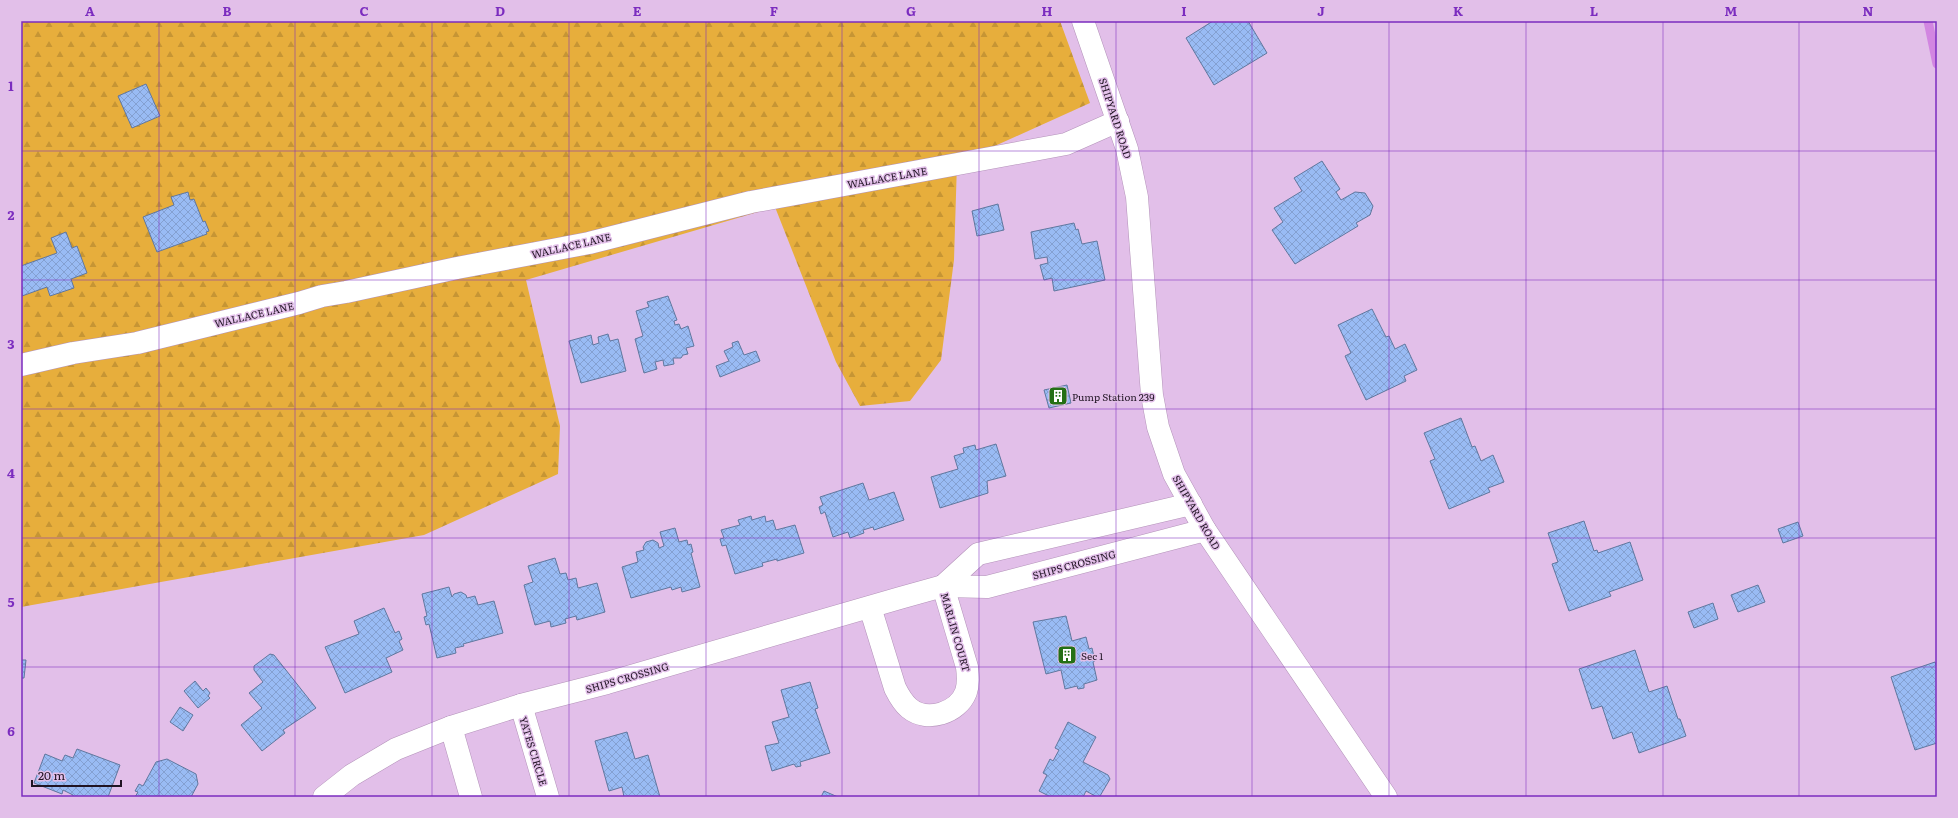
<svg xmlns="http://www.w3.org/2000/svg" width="1958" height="818" viewBox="0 0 1958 818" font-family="Literata,serif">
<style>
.forest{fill:url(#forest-firs)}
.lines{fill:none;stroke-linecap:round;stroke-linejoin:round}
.stream{stroke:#d286e1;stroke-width:9}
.building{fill:url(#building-cross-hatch);stroke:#60779e}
.street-casing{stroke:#b392b9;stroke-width:23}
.secondary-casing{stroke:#b392b9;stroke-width:23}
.street{stroke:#fff;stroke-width:22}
.secondary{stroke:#fff;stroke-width:22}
.grid{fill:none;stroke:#7b2cbf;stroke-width:1;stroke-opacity:0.55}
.labels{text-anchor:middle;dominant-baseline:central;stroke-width:3;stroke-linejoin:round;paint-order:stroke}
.street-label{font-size:10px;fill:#201423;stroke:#e2bfe9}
.poi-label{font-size:10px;fill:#201423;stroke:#e2bfe9;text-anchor:start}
.neatline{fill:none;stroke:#7b2cbf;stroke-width:1.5}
.grid-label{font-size:13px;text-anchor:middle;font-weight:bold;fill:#7b2cbf}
</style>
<defs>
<pattern id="forest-firs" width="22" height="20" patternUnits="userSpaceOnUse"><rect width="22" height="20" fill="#e7ae3c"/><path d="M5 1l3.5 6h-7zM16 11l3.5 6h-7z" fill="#c69534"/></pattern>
<pattern id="building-cross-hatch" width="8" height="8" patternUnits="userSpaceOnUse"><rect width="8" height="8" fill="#99bbf4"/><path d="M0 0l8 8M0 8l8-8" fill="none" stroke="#84a0d1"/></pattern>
</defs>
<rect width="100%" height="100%" fill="#e2bfe9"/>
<polygon class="forest" points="21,21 1060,21 1090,103 957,163 954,260 941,360 910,401 860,406 836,362 775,207 526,280 560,426 558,474 424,535 21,607"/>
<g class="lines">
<polyline class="stream" points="1928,21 1937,64"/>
</g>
<g class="building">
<polygon points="1213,21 1248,21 1267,53 1214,85 1186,38"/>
<polygon points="146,84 160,116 132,128 118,96"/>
<polygon points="1322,161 1340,189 1336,192 1341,200 1355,192 1365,193 1373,206 1370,215 1356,223 1358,226 1295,264 1272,230 1283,222 1274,208 1302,191 1294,178"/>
<polygon points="188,192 190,200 194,199 203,222 205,221 209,231 206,232 207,234 157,252 143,217 174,205 171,197"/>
<polygon points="998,204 1004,230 977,236 972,211"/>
<polygon points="1074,223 1076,230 1078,229 1082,244 1097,241 1105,280 1054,291 1052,278 1044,280 1040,265 1048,263 1047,257 1035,259 1031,232"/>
<polygon points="66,232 72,248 77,246 87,273 71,279 74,288 50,296 47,287 22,296 21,266 57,253 51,238"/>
<polygon points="668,296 677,320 674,321 675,325 679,324 681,329 688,326 694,346 686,348 688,354 683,355 681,358 673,358 674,364 664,366 663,360 655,362 657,369 644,373 635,339 643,336 636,311 649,307 647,302"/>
<polygon points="1372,309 1386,337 1389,336 1395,349 1405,344 1417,370 1404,376 1406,381 1366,400 1345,356 1351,353 1338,325"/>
<polygon points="608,334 610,341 618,339 626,371 581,383 569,341 591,335 593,345 599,343 598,337"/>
<polygon points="738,341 744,355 756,351 760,361 720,377 716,366 729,361 724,351 733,347 732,343"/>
<polygon points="1067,385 1071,403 1049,408 1044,390"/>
<polygon points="1461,418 1472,447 1475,446 1481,461 1493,455 1504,482 1488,488 1490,492 1449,509 1430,461 1435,459 1424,433"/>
<polygon points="996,444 1006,476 987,481 988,493 940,508 931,477 958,469 954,456 964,453 963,448 975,445 976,450"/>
<polygon points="863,483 869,500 894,492 904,520 874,530 873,527 863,530 864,533 850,538 848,532 833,537 825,512 821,514 819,507 823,505 820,497"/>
<polygon points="751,516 752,520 765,516 766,522 773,520 776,530 795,525 804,553 777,561 777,559 762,563 763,566 735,574 726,545 722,546 720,539 724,538 721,530 740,525 738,520"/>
<polygon points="1584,521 1594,551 1597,550 1598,553 1630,542 1643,580 1609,592 1611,596 1569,611 1552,564 1558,562 1548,533"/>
<polygon points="1798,522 1803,536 1783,543 1778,529"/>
<polygon points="675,528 679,542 687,540 688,545 691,544 693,552 691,553 700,587 682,592 681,587 672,590 671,587 631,598 622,567 638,562 636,552 644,550 643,547 646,542 653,540 658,543 659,548 664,546 660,532"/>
<polygon points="555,558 560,574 566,573 568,580 576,578 578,588 597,583 605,612 577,620 576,616 565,619 566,623 551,627 550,621 535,625 524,585 533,582 528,566"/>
<polygon points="1758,585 1765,602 1738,612 1731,595"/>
<polygon points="449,587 452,597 454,594 461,592 466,595 467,598 475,596 478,605 494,601 503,633 463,644 464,646 455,648 456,653 437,658 429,624 426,625 424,617 427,616 422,594"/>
<polygon points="1713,603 1718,619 1694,628 1688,612"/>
<polygon points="384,608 395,633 399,631 402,639 399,641 403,650 386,658 392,672 345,693 325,647 359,634 354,621"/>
<polygon points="1066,616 1072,641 1086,637 1089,649 1092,648 1095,661 1093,662 1097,680 1084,684 1084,688 1078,689 1077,686 1065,689 1061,670 1046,674 1033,622"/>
<polygon points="1635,650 1649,692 1667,686 1678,719 1680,719 1686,736 1639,753 1632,732 1613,739 1602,706 1592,709 1579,669"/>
<polygon points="270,654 274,655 316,708 283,730 285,733 262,751 241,725 262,708 249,693 263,682 254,670 254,666"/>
<polygon points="21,660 26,660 24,678 21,678"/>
<polygon points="1935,662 1937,668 1937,743 1915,750 1891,677"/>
<polygon points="195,681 203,691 206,688 210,693 208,696 210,698 198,708 184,691"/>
<polygon points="810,682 818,708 815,709 830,753 800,762 801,766 796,767 794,764 772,771 765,746 779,743 772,722 789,717 781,690"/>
<polygon points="180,707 193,715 183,731 170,722"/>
<polygon points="1068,722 1096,737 1083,762 1108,775 1110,779 1100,796 1097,797 1086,791 1083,797 1051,797 1039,791 1047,775 1043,773 1050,759 1053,761 1059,750 1055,748"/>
<polygon points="627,732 635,759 648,755 660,797 624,797 622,787 609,791 595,741"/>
<polygon points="77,749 120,765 108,797 73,797 73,795 63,790 62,794 34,783 45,754 62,761 65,755 73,758"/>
<polygon points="167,759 196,774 198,784 191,797 135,797 138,792 135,791 139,784 143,786 156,762"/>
<polygon points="824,791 838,797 821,797"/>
</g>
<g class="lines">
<g class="street-casing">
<g id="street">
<polyline points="21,365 73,353 137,343 299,303 322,296 346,292 457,268 589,243 751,202 1066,144 1118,121"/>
<polyline points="1191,504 978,554 943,586 987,587 1205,530"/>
<polyline points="521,705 548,797"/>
<polyline points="451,727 471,797"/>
<path d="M 324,797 L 352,775 L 396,749 L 451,727 L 521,705 L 607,683 L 900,598 L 943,586 L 967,667 C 968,676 969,683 966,692 C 958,713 927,723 909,708 C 903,703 899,696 895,688 L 870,607"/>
</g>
</g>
<g class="secondary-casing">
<polyline id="secondary" points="1083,21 1127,149 1137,197 1152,395 1158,427 1174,474 1205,530 1386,797"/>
</g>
<use href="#street" class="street"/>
<use href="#secondary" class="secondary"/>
</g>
<path class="grid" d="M 159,21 L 159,797M 295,21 L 295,797M 432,21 L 432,797M 569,21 L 569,797M 706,21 L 706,797M 842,21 L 842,797M 979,21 L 979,797M 1116,21 L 1116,797M 1252,21 L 1252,797M 1389,21 L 1389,797M 1526,21 L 1526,797M 1663,21 L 1663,797M 1799,21 L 1799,797M 21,151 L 1937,151M 21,280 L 1937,280M 21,409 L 1937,409M 21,538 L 1937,538M 21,667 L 1937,667"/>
<defs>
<g id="building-square" transform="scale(1)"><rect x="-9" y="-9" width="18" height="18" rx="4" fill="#247015" stroke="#e2bfe9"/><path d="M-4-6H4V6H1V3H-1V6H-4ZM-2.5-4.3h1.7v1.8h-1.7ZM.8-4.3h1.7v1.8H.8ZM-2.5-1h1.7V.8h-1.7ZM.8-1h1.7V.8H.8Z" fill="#fff"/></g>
</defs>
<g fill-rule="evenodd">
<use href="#building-square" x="1058" y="396"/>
<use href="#building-square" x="1067" y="655"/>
</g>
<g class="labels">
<g class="street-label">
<text transform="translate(1116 118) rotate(72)">SHIPYARD ROAD</text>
<text transform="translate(887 177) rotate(-10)">WALLACE LANE</text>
<text transform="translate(571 245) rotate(-13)">WALLACE LANE</text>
<text transform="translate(254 314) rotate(-13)">WALLACE LANE</text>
<text transform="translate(1197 512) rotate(60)">SHIPYARD ROAD</text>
<text transform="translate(1074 564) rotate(-15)">SHIPS CROSSING</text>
<text transform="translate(956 632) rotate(74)">MARLIN COURT</text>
<text transform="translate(627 677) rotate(-16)">SHIPS CROSSING</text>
<text transform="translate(534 751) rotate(73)">YATES CIRCLE</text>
</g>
<g class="poi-label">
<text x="1072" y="396">Pump Station 239</text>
<text x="1081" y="655">Sec 1</text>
</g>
</g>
<rect width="1958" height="818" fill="none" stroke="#e2bfe9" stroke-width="44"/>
<path d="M32 780v6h89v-6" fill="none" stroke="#201423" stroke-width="2"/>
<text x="38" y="780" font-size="12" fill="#201423" stroke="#e2bfe9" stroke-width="3" paint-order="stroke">20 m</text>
<rect x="22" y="22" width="1914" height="774" class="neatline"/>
<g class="grid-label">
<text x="90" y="16">A</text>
<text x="227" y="16">B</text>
<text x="364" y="16">C</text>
<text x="500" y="16">D</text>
<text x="637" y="16">E</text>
<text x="774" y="16">F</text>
<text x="911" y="16">G</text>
<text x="1047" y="16">H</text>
<text x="1184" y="16">I</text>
<text x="1321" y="16">J</text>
<text x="1458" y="16">K</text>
<text x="1594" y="16">L</text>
<text x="1731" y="16">M</text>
<text x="1868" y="16">N</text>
<text x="11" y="91">1</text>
<text x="11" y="220">2</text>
<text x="11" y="349">3</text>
<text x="11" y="478">4</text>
<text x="11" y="607">5</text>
<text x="11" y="736">6</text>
</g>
</svg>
